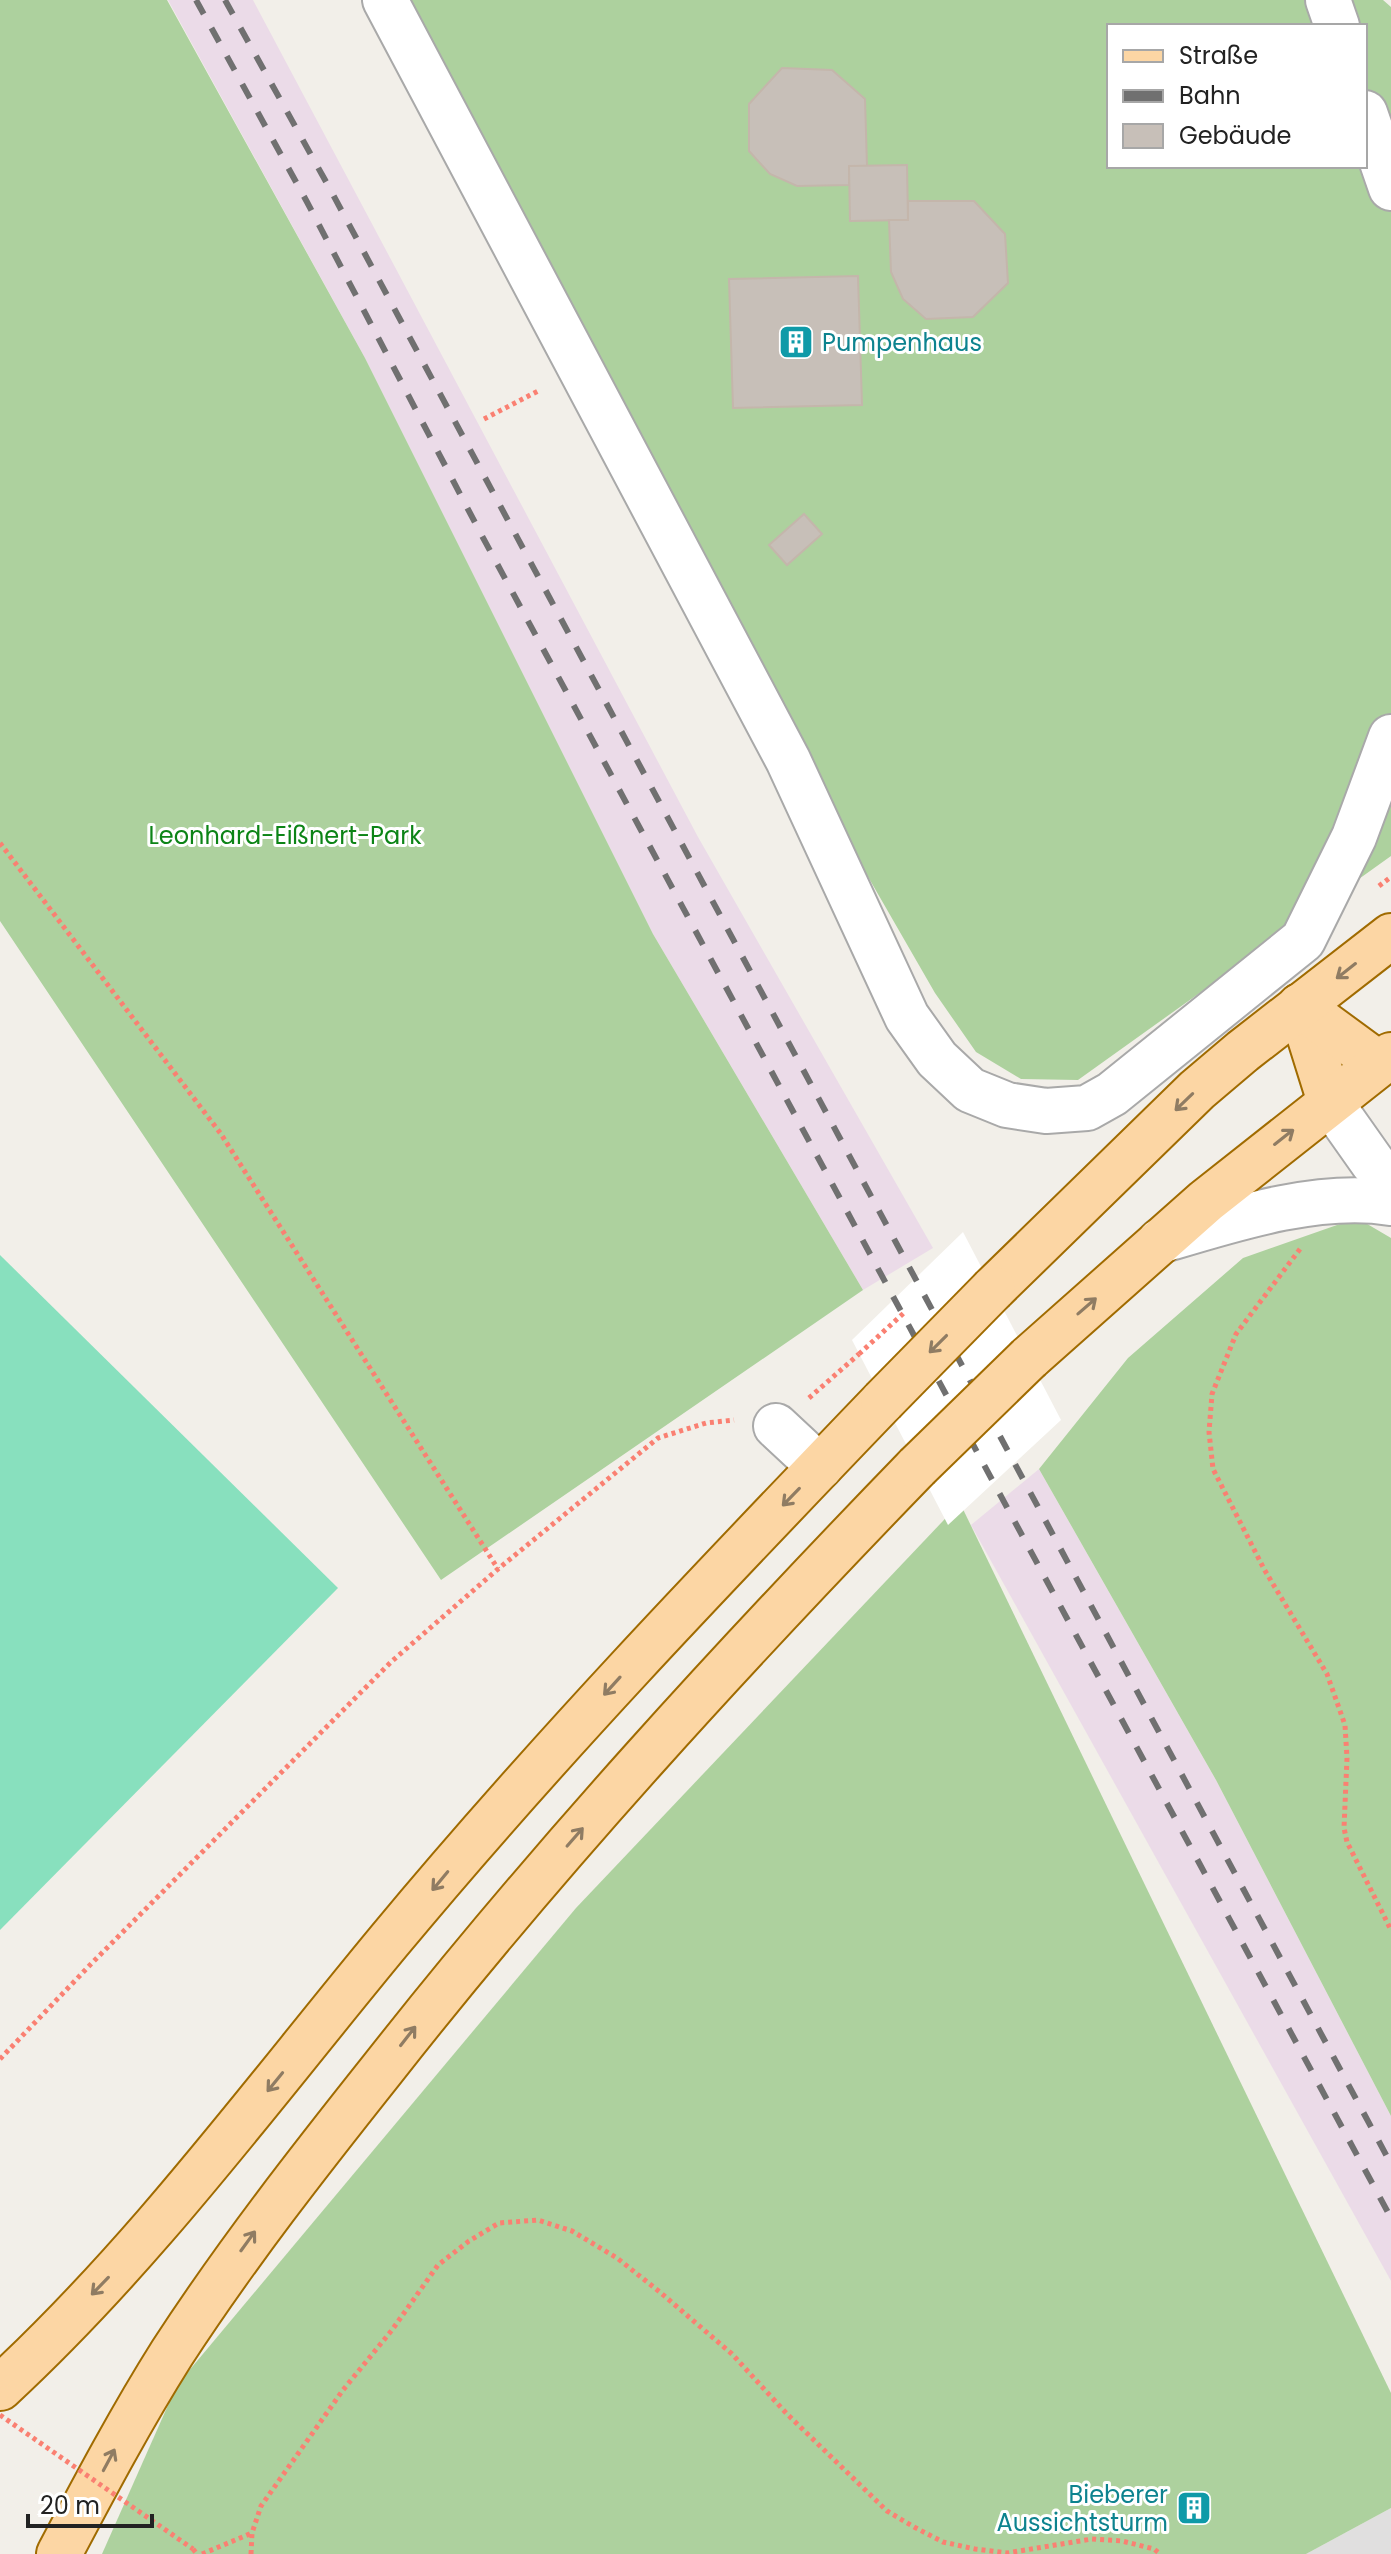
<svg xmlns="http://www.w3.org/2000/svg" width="1391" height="2554" viewBox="0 0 1391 2554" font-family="Poppins,sans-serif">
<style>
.residential{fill:#e0dfdf}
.industrial{fill:#ebdbe8}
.forest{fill:#add19e;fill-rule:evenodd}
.pitch{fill:#88e0be}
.pier{fill:#fff}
.building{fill:#c7bfb8;stroke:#c4b6ab;stroke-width:2}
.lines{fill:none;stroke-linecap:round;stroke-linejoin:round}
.minor-casing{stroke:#a9a9a9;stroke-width:48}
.major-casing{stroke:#a06b00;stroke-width:48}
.path{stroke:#fa8072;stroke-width:5;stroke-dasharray:4 4;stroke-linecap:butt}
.minor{stroke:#fff;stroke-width:44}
.major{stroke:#fcd6a4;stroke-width:44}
.rail{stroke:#707070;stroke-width:6;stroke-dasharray:16 16;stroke-linecap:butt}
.major-bridge-casing{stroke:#a06b00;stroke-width:48;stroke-linecap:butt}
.path-bridge{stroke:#fa8072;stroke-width:5;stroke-dasharray:4 4;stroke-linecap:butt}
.major-bridge{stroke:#fcd6a4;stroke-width:44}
.oneway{stroke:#8f7c63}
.labels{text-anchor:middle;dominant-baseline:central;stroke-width:6;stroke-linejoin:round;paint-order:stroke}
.culture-label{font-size:24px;fill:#0d838f;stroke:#fff;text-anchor:start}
.park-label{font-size:24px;fill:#0c8416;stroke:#fff}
</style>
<rect width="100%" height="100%" fill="#f2efe9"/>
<polygon class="residential" points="1391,2508 1391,2554 1306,2554"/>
<g class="industrial">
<polygon points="168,0 253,0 698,837 933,1248 863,1290 653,934 365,358"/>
<polygon points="1039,1469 1216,1780 1391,2116 1391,2281 971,1525"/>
</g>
<g class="forest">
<polygon points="0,0 167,0 365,358 653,934 863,1290 441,1580 0,921"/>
<path d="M 363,0 L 1383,0 L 1391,7 L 1391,856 L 1078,1080 L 1021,1079 L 976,1052 L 935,993 ZM 1109,26 L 1365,26 L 1365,166 L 1109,166 Z"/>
<polygon points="1357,1218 1391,1238 1391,2116 1216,1780 1039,1469 1128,1358 1243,1258"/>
<polygon points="960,1503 1391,2393 1391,2508 1306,2554 102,2554 177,2385 576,1908"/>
</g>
<polygon class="pitch" points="0,1255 338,1588 0,1930"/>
<polygon class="pier" points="963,1232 1061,1420 948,1525 852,1340"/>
<g class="building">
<polygon points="782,68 832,70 865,99 867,166 849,166 849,185 797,186 770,174 749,151 749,104"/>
<polygon points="907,165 908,220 850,221 849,166"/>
<polygon points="908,201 974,201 1005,234 1008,283 973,317 926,319 903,299 891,272 889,220 908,220"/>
<polygon points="858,276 862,405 733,408 729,279"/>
<polygon points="804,514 822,534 787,565 769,545"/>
<polygon points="1206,2493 1209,2520 1182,2523 1178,2496"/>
</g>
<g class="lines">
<g class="minor-casing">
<g id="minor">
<polyline points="385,0 788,760 907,1017 937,1059 970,1090 1007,1105 1046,1111 1087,1108 1112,1094 1303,940 1354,837 1391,737"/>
<polyline points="1328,0 1337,26"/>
<polyline points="1365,113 1391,188"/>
<polyline points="1330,1102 1373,1163 1391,1183"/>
<path d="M 1160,1241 C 1230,1220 1318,1191 1391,1203"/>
<polyline points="776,1426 820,1467"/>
</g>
</g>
<g class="major-casing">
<g id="major">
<polyline points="1300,1006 1330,1102"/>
<polyline points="1300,1006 1379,1064"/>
<polyline points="993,1289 1197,1090 1243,1051 1391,936"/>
<polyline points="1029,1358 1206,1201 1391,1055"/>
<path d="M 0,2388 C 145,2254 263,2093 389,1941 C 545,1753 714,1577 883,1401"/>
<path d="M 59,2554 C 95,2486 131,2418 172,2353 C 237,2253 310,2160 384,2067 C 550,1856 731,1659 917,1467"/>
</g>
</g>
<g class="path">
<polyline points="484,419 540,390"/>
<polyline points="0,843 221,1134 498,1569"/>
<polyline points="1379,886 1391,877"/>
<polyline points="1300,1249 1236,1334 1212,1394 1209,1432 1213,1469 1264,1569 1327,1674 1345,1725 1347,1758 1344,1828 1347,1842 1391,1930"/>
<polyline points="809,1398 859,1354"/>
<polyline points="0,2059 91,1964 391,1662 498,1569 658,1438 706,1423 734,1420"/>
<polyline points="193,2549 197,2554"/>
<polyline points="202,2554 252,2533"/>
<polyline points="251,2554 252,2533 261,2506 343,2390 392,2330 438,2265 469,2241 499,2223 538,2220 572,2231 617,2258 661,2293 732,2354 787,2414 887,2511 914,2527 943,2542 975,2549 1007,2553 1092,2539 1122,2541 1154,2549 1160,2554"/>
</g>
<use href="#minor" class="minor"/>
<use href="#major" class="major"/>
<g class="rail">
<polyline points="196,0 307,202 481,534 1391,2218"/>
<polyline points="225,0 330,189 1391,2164"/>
</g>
<g class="major-bridge-casing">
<g id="major-bridge">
<polyline points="883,1401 993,1289"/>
<polyline points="917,1467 1029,1358"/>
</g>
</g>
<g class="path-bridge">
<polyline points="859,1354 906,1311"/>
<polyline points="0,2415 193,2549"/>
</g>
<use href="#major-bridge" class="major-bridge"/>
</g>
<defs><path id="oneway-shaft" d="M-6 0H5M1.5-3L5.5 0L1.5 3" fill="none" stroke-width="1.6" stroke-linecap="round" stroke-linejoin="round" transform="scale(2)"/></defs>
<g class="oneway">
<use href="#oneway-shaft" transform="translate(1346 971) rotate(142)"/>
<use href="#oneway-shaft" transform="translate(1184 1102) rotate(136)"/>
<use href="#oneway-shaft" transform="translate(1284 1137) rotate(-38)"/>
<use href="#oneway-shaft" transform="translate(1087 1306) rotate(-41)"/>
<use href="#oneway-shaft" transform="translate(938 1344) rotate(135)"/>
<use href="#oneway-shaft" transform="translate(791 1497) rotate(134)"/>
<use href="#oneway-shaft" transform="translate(612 1686) rotate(132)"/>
<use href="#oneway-shaft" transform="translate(575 1837) rotate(-49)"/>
<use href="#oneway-shaft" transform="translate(440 1881) rotate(130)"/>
<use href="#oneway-shaft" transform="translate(408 2036) rotate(-52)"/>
<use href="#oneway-shaft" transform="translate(275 2082) rotate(129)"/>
<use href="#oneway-shaft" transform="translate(248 2241) rotate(-54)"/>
<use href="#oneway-shaft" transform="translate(100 2286) rotate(134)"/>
<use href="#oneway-shaft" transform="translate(109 2460) rotate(-62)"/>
</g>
<defs>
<g id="building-square" transform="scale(1.8)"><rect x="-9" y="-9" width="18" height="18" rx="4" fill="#0f9aa8" stroke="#fff"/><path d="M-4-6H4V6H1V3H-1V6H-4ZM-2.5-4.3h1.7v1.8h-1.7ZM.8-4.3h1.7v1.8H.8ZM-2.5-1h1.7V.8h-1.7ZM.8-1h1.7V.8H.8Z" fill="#fff"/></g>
</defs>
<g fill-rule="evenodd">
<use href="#building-square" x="796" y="342"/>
<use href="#building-square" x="1194" y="2508"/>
</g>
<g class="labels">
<g class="culture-label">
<text x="822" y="342">Pumpenhaus</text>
<text x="1168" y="2494" text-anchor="end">Bieberer<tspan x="1168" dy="28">Aussichtsturm</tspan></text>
</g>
<g class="park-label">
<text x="285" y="835">Leonhard-Eißnert-Park</text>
</g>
</g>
<rect x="1107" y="24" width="260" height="144" fill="#ffffff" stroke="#a7a7a7" stroke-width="2"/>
<rect x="1123" y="50" width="40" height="12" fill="#fcd6a4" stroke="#a7a7a7" stroke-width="2"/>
<text x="1179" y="64" font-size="24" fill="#222222">Straße</text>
<rect x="1123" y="90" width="40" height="12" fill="#707070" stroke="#a7a7a7" stroke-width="2"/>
<text x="1179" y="104" font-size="24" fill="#222222">Bahn</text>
<rect x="1123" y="124" width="40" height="24" fill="#c7bfb8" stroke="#a7a7a7" stroke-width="2"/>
<text x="1179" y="144" font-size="24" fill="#222222">Gebäude</text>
<path d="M28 2514v12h124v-12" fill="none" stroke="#222222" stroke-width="4"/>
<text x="40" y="2514" font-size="24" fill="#222222" stroke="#ffffff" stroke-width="6" paint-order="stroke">20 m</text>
</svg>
